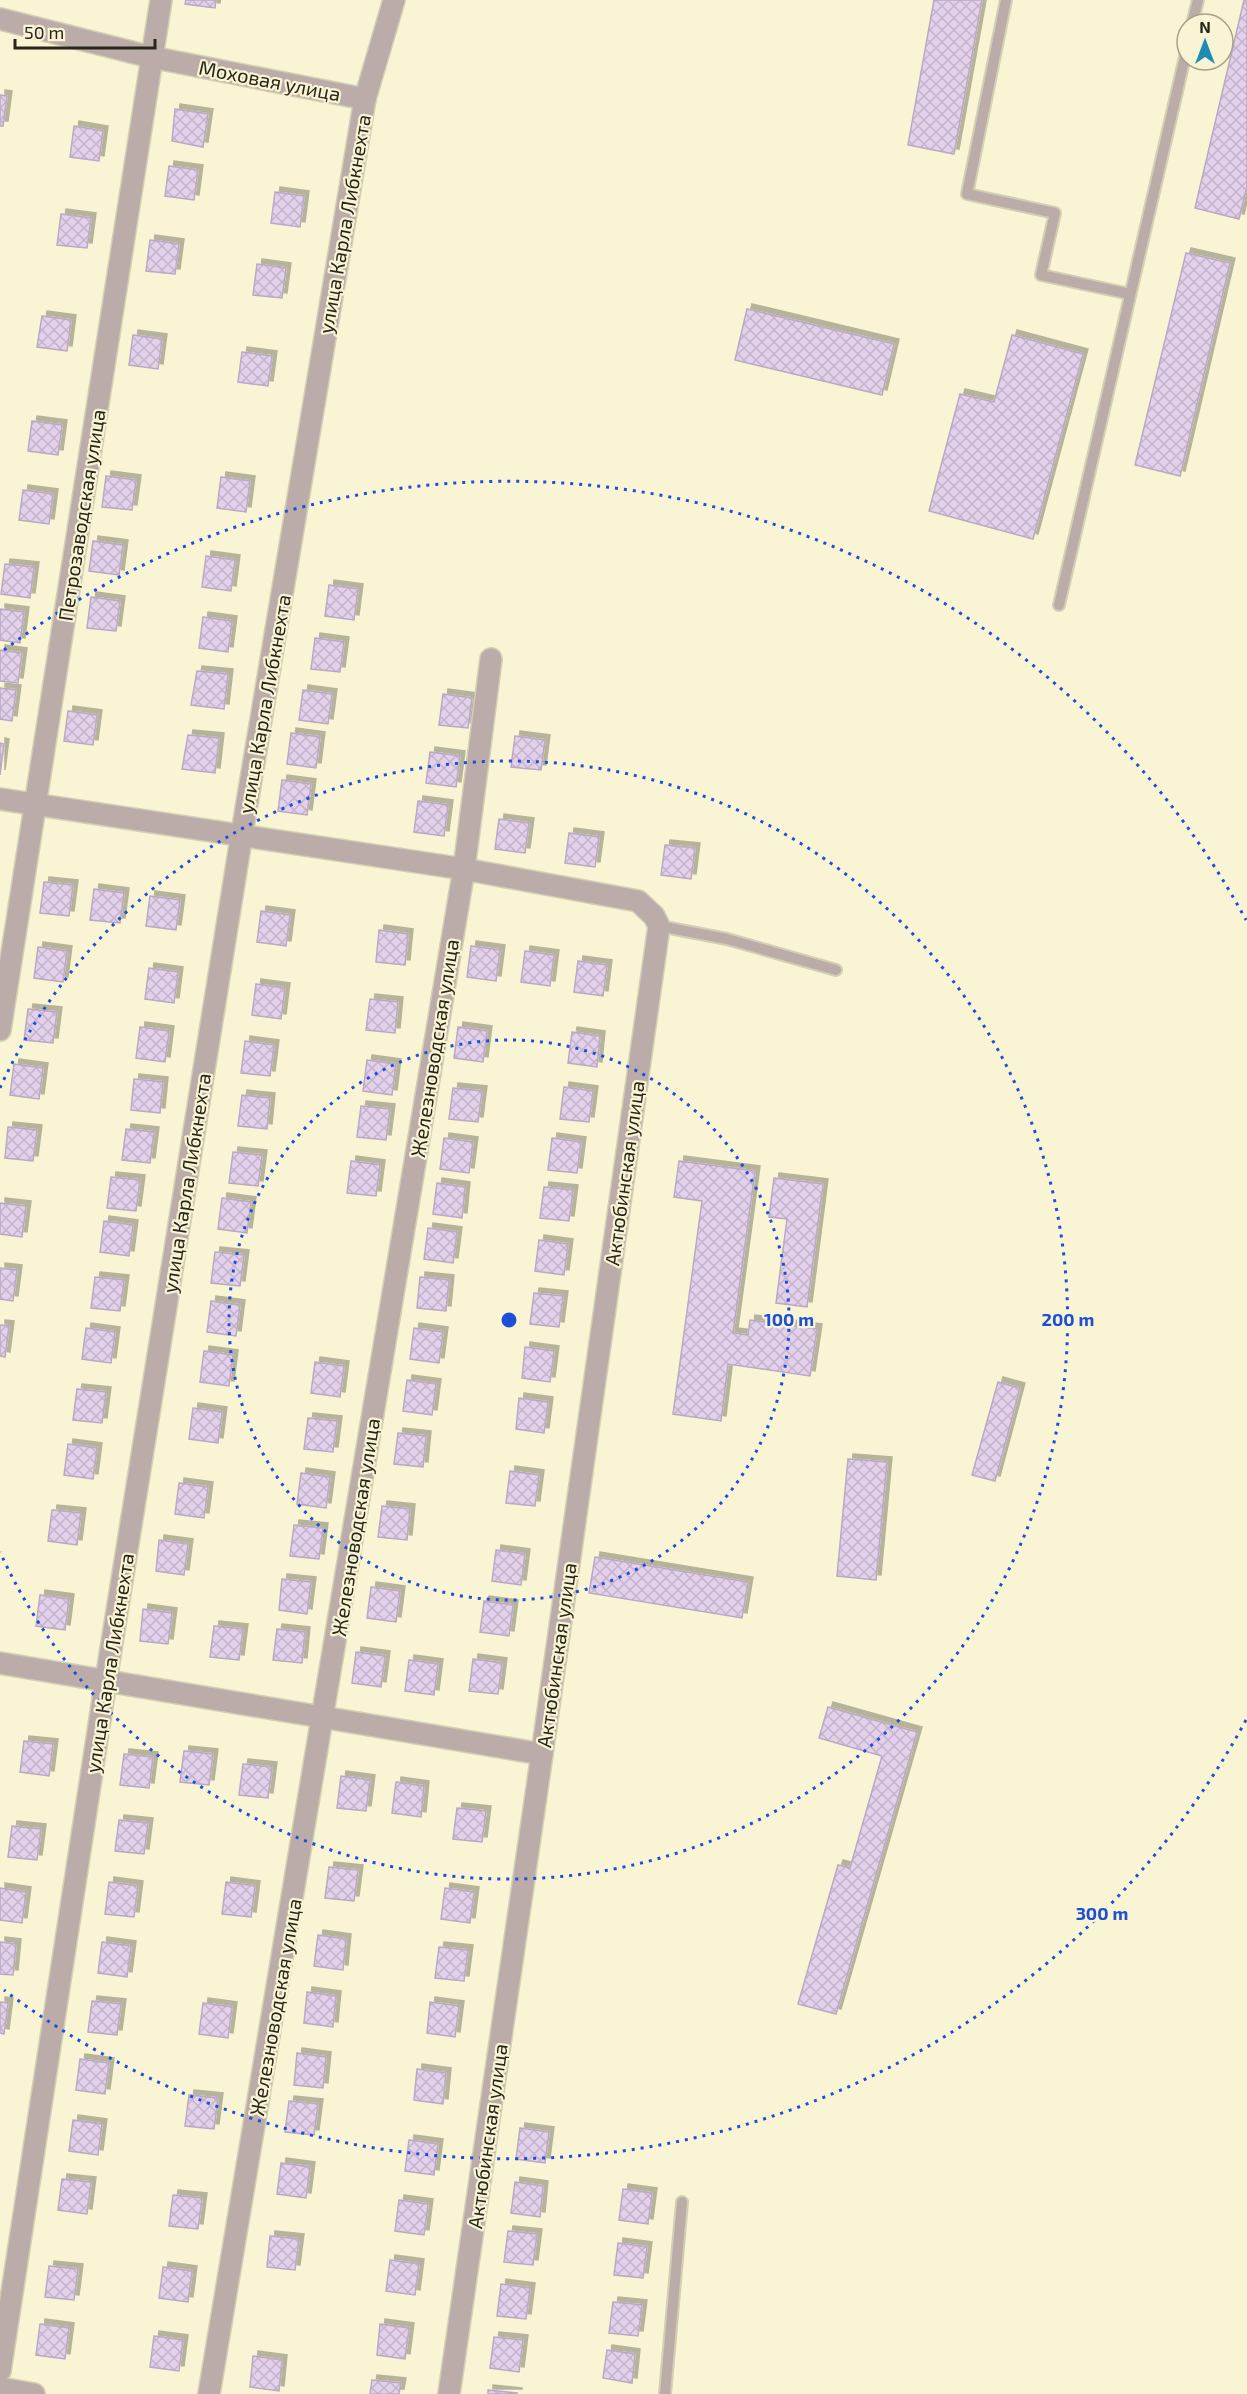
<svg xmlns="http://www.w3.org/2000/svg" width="1247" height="2394" viewBox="0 0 1247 2394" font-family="'Exo 2',sans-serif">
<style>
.building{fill:url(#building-cross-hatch);stroke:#bba9c3;stroke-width:1.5;filter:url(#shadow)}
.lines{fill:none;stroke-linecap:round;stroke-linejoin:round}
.service-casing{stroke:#d3cfb3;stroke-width:14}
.minor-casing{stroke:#d3cfb3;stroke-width:24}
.service{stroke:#bcaca9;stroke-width:10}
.minor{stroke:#bcaca9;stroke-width:21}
.ring{fill:none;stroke:#1d4ed8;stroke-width:3;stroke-dasharray:3 6}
.labels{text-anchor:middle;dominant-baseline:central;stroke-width:4.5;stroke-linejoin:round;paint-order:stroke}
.street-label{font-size:20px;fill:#28261a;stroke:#f8f4d4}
.centre{fill:#1d4ed8;stroke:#f8f4d4;stroke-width:3}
.ring-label{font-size:18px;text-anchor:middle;font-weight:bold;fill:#1d4ed8;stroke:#f8f4d4;stroke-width:4.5;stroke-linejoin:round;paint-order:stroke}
</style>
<defs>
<pattern id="building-cross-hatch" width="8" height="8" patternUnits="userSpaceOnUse" patternTransform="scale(1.5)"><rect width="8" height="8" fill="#e3d1ec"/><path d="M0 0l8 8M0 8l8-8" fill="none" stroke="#c3b3ca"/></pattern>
<filter id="shadow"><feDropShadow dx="5" dy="-5" stdDeviation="0" flood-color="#0004"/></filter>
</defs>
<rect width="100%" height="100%" fill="#f8f4d4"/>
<g class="building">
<polygon points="186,0 216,0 215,8 185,4"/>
<polygon points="934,0 982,0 954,154 908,145"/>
<polygon points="1244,0 1247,0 1247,186 1239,219 1195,208"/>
<polygon points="0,95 7,96 3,126 0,126"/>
<polygon points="175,109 208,114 203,147 172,141"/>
<polygon points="74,126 103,131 99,161 70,157"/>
<polygon points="169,166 198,170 194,200 165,196"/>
<polygon points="275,192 304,196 300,227 271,223"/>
<polygon points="61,214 91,218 87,248 57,245"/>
<polygon points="150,240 179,244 175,274 146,271"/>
<polygon points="1186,253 1230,263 1180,476 1135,465"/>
<polygon points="257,264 286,268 282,298 253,295"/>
<polygon points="747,309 894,344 882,395 735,360"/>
<polygon points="42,316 71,320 67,351 37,347"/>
<polygon points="133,335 162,339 158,369 129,365"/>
<polygon points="1012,335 1083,354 1033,539 929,511 960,394 994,402"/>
<polygon points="242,352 272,356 268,386 238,382"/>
<polygon points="32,421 62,425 58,455 28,451"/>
<polygon points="106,476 136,480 132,510 102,507"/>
<polygon points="221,477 250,481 246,512 217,508"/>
<polygon points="23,490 53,494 49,524 19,520"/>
<polygon points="93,541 123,545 119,575 89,571"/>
<polygon points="206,556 235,560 231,591 202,587"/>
<polygon points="5,564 34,567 30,598 1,594"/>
<polygon points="329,585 358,589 354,620 325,616"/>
<polygon points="91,597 120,601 116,631 87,628"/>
<polygon points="0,609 24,612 20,643 0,640"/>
<polygon points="203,617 232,621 228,652 199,648"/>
<polygon points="315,638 344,642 340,672 311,669"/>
<polygon points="0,650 22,653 18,683 0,681"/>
<polygon points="197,671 228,674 224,709 191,705"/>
<polygon points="0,688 16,690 12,721 0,719"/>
<polygon points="303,690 332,694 328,724 299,720"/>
<polygon points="443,694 472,698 468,728 439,725"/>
<polygon points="68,711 97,715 93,745 64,741"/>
<polygon points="291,733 320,737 316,768 287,764"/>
<polygon points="188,735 219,738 215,773 182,769"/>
<polygon points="515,736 545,740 541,770 511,767"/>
<polygon points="0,743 4,744 0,775"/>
<polygon points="430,752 460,756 456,787 426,783"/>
<polygon points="282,780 311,784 307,815 278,811"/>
<polygon points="418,801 448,805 444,836 414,832"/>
<polygon points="499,819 529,823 525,853 495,849"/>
<polygon points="569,833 599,837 595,867 565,863"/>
<polygon points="665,845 695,848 691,879 661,875"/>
<polygon points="44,882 73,885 69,916 40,913"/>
<polygon points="94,889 124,893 120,923 90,920"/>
<polygon points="150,896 180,900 176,930 146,926"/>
<polygon points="261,911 290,915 286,946 257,942"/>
<polygon points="379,930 408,934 405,965 376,962"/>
<polygon points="471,946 500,950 496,981 467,977"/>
<polygon points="38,947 67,951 63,982 34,978"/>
<polygon points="525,951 554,955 550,986 521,982"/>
<polygon points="578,961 607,965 603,996 574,992"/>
<polygon points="149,968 178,972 174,1003 145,999"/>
<polygon points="256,984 285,988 281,1019 252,1015"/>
<polygon points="370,999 398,1002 395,1033 366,1030"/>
<polygon points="28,1009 57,1012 53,1043 24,1040"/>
<polygon points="140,1027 169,1031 165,1062 136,1058"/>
<polygon points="458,1027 487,1031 483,1062 454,1058"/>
<polygon points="572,1032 600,1036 597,1067 568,1063"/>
<polygon points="245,1041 274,1045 270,1076 241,1073"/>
<polygon points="367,1060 396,1064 392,1095 363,1091"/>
<polygon points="14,1064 43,1068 39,1099 10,1095"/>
<polygon points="134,1079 163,1082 160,1113 131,1110"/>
<polygon points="564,1087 593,1091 589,1122 560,1119"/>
<polygon points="453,1088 482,1091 478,1122 449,1119"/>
<polygon points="242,1095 270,1098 267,1129 238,1126"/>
<polygon points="361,1106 390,1109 386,1140 357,1137"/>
<polygon points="8,1127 37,1130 33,1161 5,1158"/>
<polygon points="126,1129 154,1132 150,1163 122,1160"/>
<polygon points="444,1138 473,1142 469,1173 440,1169"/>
<polygon points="552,1138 581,1142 577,1173 548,1170"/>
<polygon points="233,1152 262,1155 258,1186 229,1183"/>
<polygon points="351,1161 380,1165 376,1196 347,1193"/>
<polygon points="679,1161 755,1171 733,1333 748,1335 750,1320 817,1329 810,1376 728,1364 721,1421 673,1414 702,1201 674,1197"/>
<polygon points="111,1177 140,1180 136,1211 107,1208"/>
<polygon points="774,1178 823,1184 807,1307 776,1303 787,1219 769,1217"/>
<polygon points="437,1183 465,1187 462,1218 433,1214"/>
<polygon points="544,1187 573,1190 569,1221 540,1218"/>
<polygon points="222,1198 251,1202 247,1233 218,1229"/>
<polygon points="0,1203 26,1206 22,1237 0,1234"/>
<polygon points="104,1221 133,1225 129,1256 100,1252"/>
<polygon points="428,1228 457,1232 453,1263 424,1259"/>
<polygon points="539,1240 568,1244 564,1275 535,1271"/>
<polygon points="215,1252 244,1255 240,1286 211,1283"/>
<polygon points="0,1268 17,1270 13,1301 0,1299"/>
<polygon points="95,1277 124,1280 120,1311 91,1308"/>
<polygon points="420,1277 449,1280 446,1311 417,1308"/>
<polygon points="534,1293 563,1296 559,1327 530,1324"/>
<polygon points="211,1301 240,1305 236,1336 207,1332"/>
<polygon points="0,1325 9,1326 5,1357 0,1356"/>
<polygon points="86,1328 115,1332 111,1363 82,1359"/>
<polygon points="414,1328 443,1332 439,1363 410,1359"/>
<polygon points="525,1347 554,1351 550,1382 522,1378"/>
<polygon points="204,1351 233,1355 229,1386 200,1382"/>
<polygon points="315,1362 344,1366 340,1397 311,1393"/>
<polygon points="407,1380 436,1384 432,1415 403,1411"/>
<polygon points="998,1382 1020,1388 995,1481 972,1475"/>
<polygon points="77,1389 106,1392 102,1423 73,1420"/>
<polygon points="519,1398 548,1402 544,1433 516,1429"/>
<polygon points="193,1408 222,1412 218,1443 189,1439"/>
<polygon points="308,1418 337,1421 333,1452 304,1449"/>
<polygon points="398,1433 426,1436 423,1467 394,1464"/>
<polygon points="68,1444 97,1448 93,1479 64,1475"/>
<polygon points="848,1459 887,1462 876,1580 837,1576"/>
<polygon points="510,1471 539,1475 535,1506 506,1503"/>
<polygon points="301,1473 330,1477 326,1508 297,1504"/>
<polygon points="179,1483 208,1487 204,1518 175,1514"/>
<polygon points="382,1506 410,1509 407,1540 378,1537"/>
<polygon points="52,1510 81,1513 77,1545 48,1541"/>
<polygon points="294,1525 323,1528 319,1559 290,1556"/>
<polygon points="159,1540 188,1544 184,1575 156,1571"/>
<polygon points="496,1550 525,1554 521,1585 492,1581"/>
<polygon points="595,1557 748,1582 742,1618 589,1593"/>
<polygon points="282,1579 311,1582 307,1614 279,1610"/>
<polygon points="371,1587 400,1591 396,1622 367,1618"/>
<polygon points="40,1595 69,1599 65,1630 36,1626"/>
<polygon points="484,1601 513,1605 509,1636 480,1632"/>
<polygon points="143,1609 172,1613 168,1644 140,1641"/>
<polygon points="214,1626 243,1629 239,1660 210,1657"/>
<polygon points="277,1629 305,1632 302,1663 273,1660"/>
<polygon points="356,1652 385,1656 381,1687 352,1683"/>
<polygon points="473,1659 502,1663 498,1694 469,1691"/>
<polygon points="409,1660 438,1664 434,1695 405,1691"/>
<polygon points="828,1707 917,1732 836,2014 798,2004 838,1865 850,1868 882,1756 819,1738"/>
<polygon points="24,1741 53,1744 49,1776 20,1772"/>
<polygon points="184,1751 213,1754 209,1785 180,1782"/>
<polygon points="124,1754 153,1757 149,1788 120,1785"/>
<polygon points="243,1764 272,1767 268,1798 239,1795"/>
<polygon points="341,1776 370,1780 366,1811 337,1808"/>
<polygon points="396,1782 424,1786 421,1817 392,1813"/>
<polygon points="457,1808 486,1811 482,1842 453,1839"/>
<polygon points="119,1820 148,1823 144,1854 115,1851"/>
<polygon points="12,1826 41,1829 37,1860 8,1857"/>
<polygon points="329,1867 358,1870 354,1901 325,1898"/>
<polygon points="109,1882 138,1886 134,1917 105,1914"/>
<polygon points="226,1882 255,1886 251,1917 222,1914"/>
<polygon points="0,1888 26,1892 22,1923 0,1920"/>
<polygon points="445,1888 474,1892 470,1923 441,1919"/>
<polygon points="318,1935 346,1939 343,1970 314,1966"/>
<polygon points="0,1942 16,1944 13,1975 0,1974"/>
<polygon points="102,1942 131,1946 127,1977 98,1973"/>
<polygon points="439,1947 468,1950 464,1981 435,1978"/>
<polygon points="307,1992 336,1996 333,2027 304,2023"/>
<polygon points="92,2001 121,2004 117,2035 88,2032"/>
<polygon points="0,2002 8,2003 4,2034 0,2033"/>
<polygon points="430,2002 459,2006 455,2037 427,2033"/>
<polygon points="203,2003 232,2007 228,2038 199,2034"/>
<polygon points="297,2053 326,2057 323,2088 294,2085"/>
<polygon points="80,2059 109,2063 105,2094 76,2090"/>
<polygon points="417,2069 446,2073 443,2104 414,2100"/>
<polygon points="189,2095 218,2098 214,2129 185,2126"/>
<polygon points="289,2101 318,2104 314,2135 285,2132"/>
<polygon points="73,2120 102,2124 98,2155 69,2151"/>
<polygon points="520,2128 549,2132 545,2163 516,2159"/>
<polygon points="409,2140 438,2144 434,2175 405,2171"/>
<polygon points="281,2163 310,2167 306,2198 277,2194"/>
<polygon points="62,2179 91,2182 87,2214 58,2210"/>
<polygon points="515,2182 543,2186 540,2217 511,2213"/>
<polygon points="623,2189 652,2193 648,2224 619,2220"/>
<polygon points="173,2195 202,2198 198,2229 169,2226"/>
<polygon points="399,2200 428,2204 424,2235 395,2231"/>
<polygon points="508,2231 537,2234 533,2265 504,2262"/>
<polygon points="270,2236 299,2239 295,2270 267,2267"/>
<polygon points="618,2243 647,2247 643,2278 614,2275"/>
<polygon points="390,2260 419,2264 415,2295 386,2291"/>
<polygon points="49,2266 78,2269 74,2300 45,2297"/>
<polygon points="163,2267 192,2271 188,2302 159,2298"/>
<polygon points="501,2284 530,2288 526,2319 497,2316"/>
<polygon points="613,2302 642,2305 638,2336 609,2333"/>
<polygon points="40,2324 69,2328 65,2359 36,2355"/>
<polygon points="380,2324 409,2328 405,2359 377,2355"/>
<polygon points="154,2336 183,2340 179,2371 150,2367"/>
<polygon points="494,2337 523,2340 519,2372 490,2368"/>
<polygon points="607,2350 635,2354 632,2383 603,2378"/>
<polygon points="253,2356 282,2360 279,2391 250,2387"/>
<polygon points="372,2380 401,2383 399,2394 370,2394"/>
<polygon points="488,2390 517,2393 517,2394 488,2394"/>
</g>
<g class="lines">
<g class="service-casing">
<g id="service">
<polyline points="1006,0 967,194 1055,213 1041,275 1130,294"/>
<polyline points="1192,24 1198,0"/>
<polyline points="1059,605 1187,48"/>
<polyline points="659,926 727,939 836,970"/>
<polyline points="665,2394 682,2202"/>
</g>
</g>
<g class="minor-casing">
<g id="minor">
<polyline points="0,19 151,57 365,99"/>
<polyline points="0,799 464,869 638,901 654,916 659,926 542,1754 449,2394"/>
<polyline points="0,1030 161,0"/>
<polyline points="0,1663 542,1754"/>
<polyline points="0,2371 106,1680 242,833 365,99 394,0"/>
<polyline points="0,2388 34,2394"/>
<polyline points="209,2394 464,869 491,659"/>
</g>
</g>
<use href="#service" class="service"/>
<use href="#minor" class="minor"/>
</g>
<g class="ring">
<circle cx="509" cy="1320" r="280"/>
<path d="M0 1088A559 559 0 1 1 0 1552"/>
<path d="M1246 1720A839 839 0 0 1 4 1990M4 650A839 839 0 0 1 1246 920"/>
</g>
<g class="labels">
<g class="street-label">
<text transform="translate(270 80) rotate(11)">Моховая улица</text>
<text transform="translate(344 224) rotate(-80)">улица Карла Либкнехта</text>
<text transform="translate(81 515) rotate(-81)">Петрозаводская улица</text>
<text transform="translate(264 704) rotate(-80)">улица Карла Либкнехта</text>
<text transform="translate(434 1048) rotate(-81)">Железноводская улица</text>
<text transform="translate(624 1173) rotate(-82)">Актюбинская улица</text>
<text transform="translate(186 1183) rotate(-81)">улица Карла Либкнехта</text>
<text transform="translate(355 1527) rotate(-81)">Железноводская улица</text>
<text transform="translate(556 1655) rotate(-82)">Актюбинская улица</text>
<text transform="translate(109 1663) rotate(-81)">улица Карла Либкнехта</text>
<text transform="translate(275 2007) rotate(-80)">Железноводская улица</text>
<text transform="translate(487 2136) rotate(-82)">Актюбинская улица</text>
</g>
</g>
<circle cx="509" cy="1320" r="9" class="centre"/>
<g class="ring-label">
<text x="789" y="1326">100 m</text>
<text x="1068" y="1326">200 m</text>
<text x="1102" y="1920">300 m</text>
</g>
<g transform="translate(1205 42)"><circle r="28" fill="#f8f4d4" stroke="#a5a28a" stroke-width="1.5"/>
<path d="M0-4.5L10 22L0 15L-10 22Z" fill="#228bb3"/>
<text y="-9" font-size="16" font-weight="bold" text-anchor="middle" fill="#28261a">N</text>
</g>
<path d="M15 39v9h140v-9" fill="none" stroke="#28261a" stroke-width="3"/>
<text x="24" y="39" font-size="18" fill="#28261a" stroke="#f8f4d4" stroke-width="4.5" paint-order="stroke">50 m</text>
</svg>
